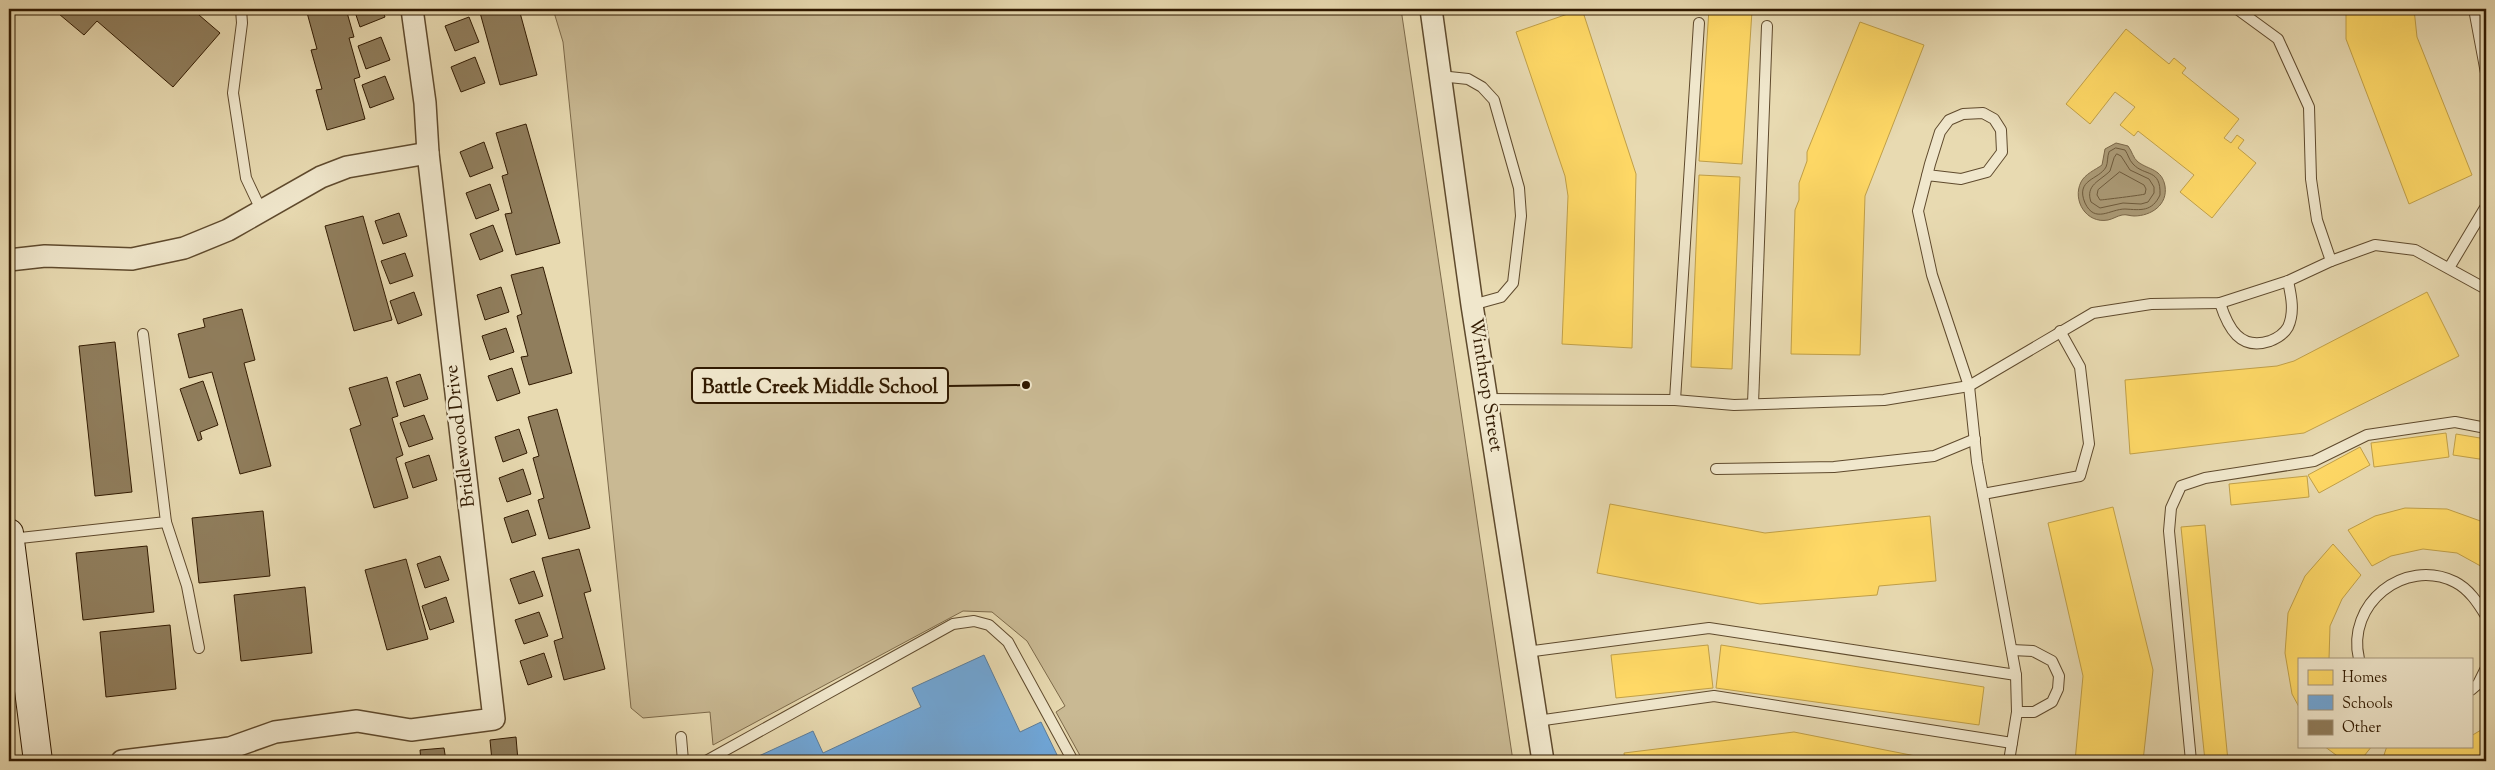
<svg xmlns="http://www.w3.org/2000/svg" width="2495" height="770" viewBox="0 0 2495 770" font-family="'Sorts Mill Goudy',serif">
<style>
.green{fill:#c9b993;stroke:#7d6a4a}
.water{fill:#aa9975;stroke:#7a6647}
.homes{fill:#ffd966;stroke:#c1a048}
.schools{fill:#6fa8dc;stroke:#5c7d9a}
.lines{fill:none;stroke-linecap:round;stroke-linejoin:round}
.shore{stroke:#6e5a3b;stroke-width:1}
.building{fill:#907e5d;stroke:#311a01}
.lane-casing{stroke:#5f4a2d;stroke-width:12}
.street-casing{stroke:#5f4a2d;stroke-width:24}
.secondary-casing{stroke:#311a01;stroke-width:30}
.lane{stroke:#f0e7cc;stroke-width:10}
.street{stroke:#f0e7cc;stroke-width:21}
.secondary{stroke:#f0e7cc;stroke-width:28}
.labels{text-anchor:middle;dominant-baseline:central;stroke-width:5;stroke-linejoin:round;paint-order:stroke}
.street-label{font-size:19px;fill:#311a01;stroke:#f0e7cc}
.leader{fill:none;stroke:#311a01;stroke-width:2}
.callout-dot{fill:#311a01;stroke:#f0e7cc;stroke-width:2}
.callout{fill:#f0e7cc;stroke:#311a01;stroke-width:2}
.callout-label{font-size:20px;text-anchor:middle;font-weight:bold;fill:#311a01}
</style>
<rect width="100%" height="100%" fill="#e8dab1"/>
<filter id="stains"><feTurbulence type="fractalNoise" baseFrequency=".004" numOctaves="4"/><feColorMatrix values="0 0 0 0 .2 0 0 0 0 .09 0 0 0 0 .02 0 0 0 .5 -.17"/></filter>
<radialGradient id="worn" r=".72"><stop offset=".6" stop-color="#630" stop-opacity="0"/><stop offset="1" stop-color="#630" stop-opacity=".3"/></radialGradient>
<polygon class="green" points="553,9 1401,9 1513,761 1083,761 1056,712 1065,706 1027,641 992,612 963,611 713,745 710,712 643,718 631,708 563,42"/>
<path class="water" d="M 2116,143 L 2128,146 C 2132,151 2133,158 2138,162 C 2149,170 2162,169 2165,186 C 2168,205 2151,216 2134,216 C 2130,216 2126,214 2122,215 C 2117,216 2113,219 2108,220 C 2086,224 2072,200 2081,182 C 2085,174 2095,170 2102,165 L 2105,149 Z"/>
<g class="homes">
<polygon points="1582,9 1636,174 1632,348 1562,344 1568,196 1565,176 1516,32"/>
<polygon points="1709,9 1752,11 1742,164 1699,161"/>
<polygon points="2346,9 2414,9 2417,37 2472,175 2409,204 2346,39"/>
<polygon points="1860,22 1924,45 1865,196 1860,355 1791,354 1795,210 1799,200 1799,183 1807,161 1807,152"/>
<polygon points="2126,29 2169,64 2174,58 2186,68 2182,73 2239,119 2224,138 2231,143 2237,135 2244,140 2238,148 2256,163 2212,218 2180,192 2194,175 2138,131 2134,136 2120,125 2135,107 2115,92 2090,124 2066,104"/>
<polygon points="1699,175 1740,177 1732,369 1691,367"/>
<polygon points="2427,292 2459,356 2304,433 2130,454 2125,380 2277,366 2294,361"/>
<polygon points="2486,323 2486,354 2483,324"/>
<polygon points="2446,433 2449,457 2374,467 2371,443"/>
<polygon points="2456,434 2486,439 2486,460 2453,455"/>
<polygon points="2360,447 2370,465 2319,493 2308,475"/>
<polygon points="2307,476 2309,497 2231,505 2229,484"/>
<polygon points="1610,504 1765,533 1930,516 1936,581 1879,586 1877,595 1760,604 1597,573"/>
<polygon points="2113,507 2153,670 2143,761 2075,761 2083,676 2048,523"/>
<polygon points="2405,508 2447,509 2486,523 2486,569 2457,553 2423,549 2391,556 2372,566 2348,530 2375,516"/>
<polygon points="2205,525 2228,761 2205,761 2181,527"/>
<polygon points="2333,544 2361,575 2342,599 2330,626 2329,659 2299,659 2299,707 2292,694 2285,653 2288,613 2305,576"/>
<polygon points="1708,645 1713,688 1616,698 1611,655"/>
<polygon points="1721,645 1984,687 1979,725 1716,688"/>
<polygon points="2486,727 2486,761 2382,761 2387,746 2471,746 2471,736"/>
<polygon points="1794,732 1941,761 1625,761 1624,753"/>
<polygon points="2324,746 2372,746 2360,761 2344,761"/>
</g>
<polygon class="schools" points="984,655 1020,732 1041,722 1060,761 748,761 813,731 823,753 921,707 912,688"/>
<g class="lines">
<g class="shore">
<path d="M 2116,148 L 2125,150 C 2128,154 2129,160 2133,164 C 2145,177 2161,168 2160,195 C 2152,212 2141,210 2125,209 C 2110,209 2095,224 2085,203 C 2075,179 2099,180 2106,167 C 2108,163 2107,157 2109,152 Z"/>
<path d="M 2117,154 L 2121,156 L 2130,170 L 2149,179 L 2154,187 L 2154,193 L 2148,202 L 2141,204 L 2123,203 L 2100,208 L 2091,202 C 2085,185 2100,181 2110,171 L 2114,158 Z"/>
<path d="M 2120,172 L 2144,185 L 2146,189 L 2145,194 C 2143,195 2102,200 2100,200 L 2097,195 L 2098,190 Z"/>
</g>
</g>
<g class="building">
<polygon points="53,9 192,9 220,33 173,87 97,21 84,35"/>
<polygon points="306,9 346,9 354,37 349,38 360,77 354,79 365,119 327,130 316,90 322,89 311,50 317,49"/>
<polygon points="354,9 382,9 385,17 360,27"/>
<polygon points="479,9 519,9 537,75 500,85"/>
<polygon points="469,17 479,42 455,51 445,26"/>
<polygon points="381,37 390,60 366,69 358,46"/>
<polygon points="475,57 485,83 461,92 451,67"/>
<polygon points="385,76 394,99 370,108 362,85"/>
<polygon points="526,124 560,243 516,255 505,214 512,213 502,176 508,174 496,133"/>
<polygon points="484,142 493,168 470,177 460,152"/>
<polygon points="490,184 499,210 476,219 466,193"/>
<polygon points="399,213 407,236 383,244 375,221"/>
<polygon points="363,216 392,320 354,331 325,226"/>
<polygon points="493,225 503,251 480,260 470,234"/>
<polygon points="405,253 413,276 390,284 381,261"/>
<polygon points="543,267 572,373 529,385 521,357 528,356 517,316 522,314 511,275"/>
<polygon points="501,287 509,312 485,320 477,295"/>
<polygon points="414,292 422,315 398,324 390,301"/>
<polygon points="242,309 255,360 244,363 271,466 240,474 212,372 189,378 178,334 205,327 203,319"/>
<polygon points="506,328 514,352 490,360 482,336"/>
<polygon points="115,342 132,492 95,496 79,346"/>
<polygon points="512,368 520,393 497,401 488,376"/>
<polygon points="420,374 428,399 404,407 396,382"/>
<polygon points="387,377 398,416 392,418 403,455 396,458 408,498 374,508 350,429 361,425 349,388"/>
<polygon points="203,381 218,425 200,432 202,439 198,441 180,389"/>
<polygon points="557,409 590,528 549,539 538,500 544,498 533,458 539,456 528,417"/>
<polygon points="424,415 433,439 409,447 400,423"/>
<polygon points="519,429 527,453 503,462 495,437"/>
<polygon points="429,455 437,480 413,488 405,463"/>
<polygon points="523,469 531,494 507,502 499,478"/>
<polygon points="528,510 536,535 512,543 504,518"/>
<polygon points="263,511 270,576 199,583 192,518"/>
<polygon points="147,546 154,612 83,620 76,553"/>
<polygon points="579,549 591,591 584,593 605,669 564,680 554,641 563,638 542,558"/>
<polygon points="440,556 449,580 425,588 417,564"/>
<polygon points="406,559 428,639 387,650 365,570"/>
<polygon points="534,571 543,596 519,604 510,579"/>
<polygon points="305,587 312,653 241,661 234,595"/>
<polygon points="446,597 454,622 430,630 422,606"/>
<polygon points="539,612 548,636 524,644 515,620"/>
<polygon points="170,625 176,689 106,697 100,632"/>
<polygon points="544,653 552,677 528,685 520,661"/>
<polygon points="516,737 518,761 492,761 490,740"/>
<polygon points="444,748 446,761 421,761 420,750"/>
</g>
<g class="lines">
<g class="lane-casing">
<g id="lane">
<polyline points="241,9 242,23 233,93 246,178 262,212"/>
<polyline points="2237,9 2278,39 2309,107 2311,179 2317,220 2331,261"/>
<polyline points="2474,9 2486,73"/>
<polyline points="1440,76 1468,79 1482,87 1494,100 1519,188 1521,216 1513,283 1501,297 1472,305"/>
<polyline points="1927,175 1961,179 1987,172 2002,152 2001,130 1994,119 1983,113 1963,114 1949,120 1940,132 1930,164 1918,211 1932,275 1969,386 1977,462 2016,675 2017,712 2009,761"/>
<polyline points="2449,268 2486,206"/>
<path d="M 2220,303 C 2228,328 2240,351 2270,341 C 2278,338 2284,334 2288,327 C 2295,312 2291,295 2288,281"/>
<polyline points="1487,399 1675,400 1734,405 1884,400 1969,386 2093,313 2151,304 2220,303 2288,281 2331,261 2375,245 2415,250 2486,289"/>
<polyline points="1675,400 1699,23"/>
<polyline points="1753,404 1767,26"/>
<polyline points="1716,469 1834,467 1934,456 1975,439"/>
<polyline points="1983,494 2080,476 2089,444 2080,367 2060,331"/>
<polyline points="166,522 187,586 199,648"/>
<polyline points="11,539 166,522 143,334"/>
<polyline points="2012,650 2033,651 2052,661 2059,676 2058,689 2052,702 2034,712 2017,712"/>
<polyline points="1526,652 1709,628 2016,675"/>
<path d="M 2359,659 C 2346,604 2404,557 2455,582 C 2469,589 2478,603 2486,616"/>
<polyline points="2471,690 2478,684 2486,668"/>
<polyline points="1537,721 1714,696 2012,743"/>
<polyline points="681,737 683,761"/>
<polyline points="706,761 953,624 974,621 989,625 1008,642 1073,761"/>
<polyline points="2191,761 2169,531 2171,508 2181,486 2205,478 2314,461 2367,435 2455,422 2486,428"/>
</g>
</g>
<g class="street-casing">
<g id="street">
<polyline points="1431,9 1472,305 1543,761"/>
<polyline points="9,260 45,256 132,259 184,248 228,230 321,177 347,167 428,153"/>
<polyline points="122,761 230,748 275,732 357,721 411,730 494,719 428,153 425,103 412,9"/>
</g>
</g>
<g class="secondary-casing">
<polyline id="secondary" points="9,533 38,761"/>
</g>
<use href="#lane" class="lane"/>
<use href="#street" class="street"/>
<use href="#secondary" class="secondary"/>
</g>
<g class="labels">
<g class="street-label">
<text transform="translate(1485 385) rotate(81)">Winthrop Street</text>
<text transform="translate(461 436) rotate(-97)">Bridlewood Drive</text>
</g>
</g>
<path class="leader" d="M1026 385L948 386"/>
<circle class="callout-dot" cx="1026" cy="385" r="5"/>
<rect class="callout" x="692" y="368" width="256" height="35" rx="5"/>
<g class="callout-label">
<text x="820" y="393">Battle Creek Middle School</text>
</g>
<rect width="2495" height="770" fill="none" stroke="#e8dab1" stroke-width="30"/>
<rect x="10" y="10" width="2475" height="750" fill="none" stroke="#311a01" stroke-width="2.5"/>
<rect x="15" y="15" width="2465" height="740" fill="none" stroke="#311a01"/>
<rect x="2298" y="658" width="175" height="90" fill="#f0e7cc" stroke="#a4957b"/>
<rect x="2308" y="670" width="25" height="15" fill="#ffd966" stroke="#a4957b"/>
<text x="2342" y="682" font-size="15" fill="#311a01">Homes</text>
<rect x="2308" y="695" width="25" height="15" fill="#6fa8dc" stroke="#a4957b"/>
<text x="2342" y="708" font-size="15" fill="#311a01">Schools</text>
<rect x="2308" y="720" width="25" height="15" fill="#907e5d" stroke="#a4957b"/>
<text x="2342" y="732" font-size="15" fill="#311a01">Other</text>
<rect width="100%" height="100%" filter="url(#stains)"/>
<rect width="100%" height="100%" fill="url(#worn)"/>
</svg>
